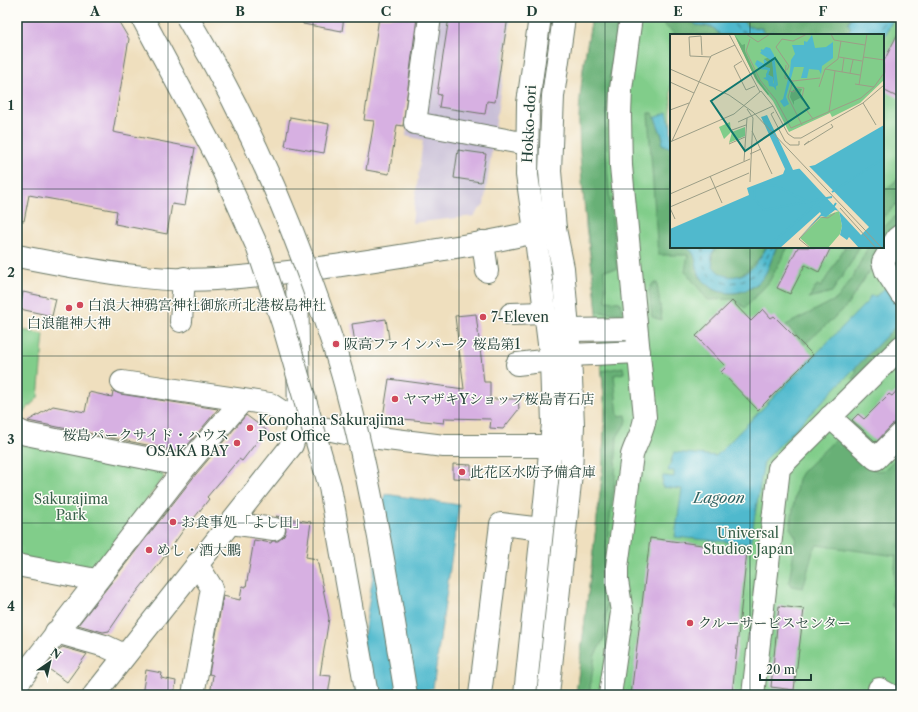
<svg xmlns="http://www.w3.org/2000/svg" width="918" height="712" viewBox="0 0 918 712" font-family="'Libre Caslon Text','Noto Serif JP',serif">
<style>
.industrial{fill:#c9bfd7}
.green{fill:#81cd8a;stroke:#50855f;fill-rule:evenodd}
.forest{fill:#68b076;stroke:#447655}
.water{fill:#50b9cd;stroke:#387b80}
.pier{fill:#efdfbe}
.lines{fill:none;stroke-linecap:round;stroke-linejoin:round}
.ferry{stroke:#2e6262;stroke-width:1;stroke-dasharray:5 4;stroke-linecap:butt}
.building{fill:#d7b0e2}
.minor-casing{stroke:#687664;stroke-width:24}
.major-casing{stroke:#687664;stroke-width:24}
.minor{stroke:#fff;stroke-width:22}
.major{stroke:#fff;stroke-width:22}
.highway-bridge-casing{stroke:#687664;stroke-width:24;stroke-linecap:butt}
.highway-bridge{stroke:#fff;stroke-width:22}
.grid{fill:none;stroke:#1f3d34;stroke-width:1;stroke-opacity:0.55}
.poi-dot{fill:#d1495b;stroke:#fdfcf7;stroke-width:1.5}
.labels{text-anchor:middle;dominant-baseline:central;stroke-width:3;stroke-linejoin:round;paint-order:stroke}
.street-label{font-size:14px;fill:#1f3d34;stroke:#fdfcf7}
.poi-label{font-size:14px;fill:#1f3d34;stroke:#fdfcf7;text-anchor:start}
.park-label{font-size:14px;fill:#38614a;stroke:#fdfcf7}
.water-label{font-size:15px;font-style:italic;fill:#2e6262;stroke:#fdfcf7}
.inset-river{fill:none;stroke:#50b9cd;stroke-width:2}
.inset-road{fill:none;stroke:#9c9e87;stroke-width:1}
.view{fill:#0f766e;fill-opacity:0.15;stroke:#0f766e;stroke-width:2}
.inset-edge{fill:none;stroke:#1f3d34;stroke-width:2}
.neatline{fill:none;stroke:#1f3d34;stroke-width:1.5}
.grid-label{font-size:13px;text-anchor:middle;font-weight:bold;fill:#1f3d34}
</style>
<rect width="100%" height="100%" fill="#fdfcf7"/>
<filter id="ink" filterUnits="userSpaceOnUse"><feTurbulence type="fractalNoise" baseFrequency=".025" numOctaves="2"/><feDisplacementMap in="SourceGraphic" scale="8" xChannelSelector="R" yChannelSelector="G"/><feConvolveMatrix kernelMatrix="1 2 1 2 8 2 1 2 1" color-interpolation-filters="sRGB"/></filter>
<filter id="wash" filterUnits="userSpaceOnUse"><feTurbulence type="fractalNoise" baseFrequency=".012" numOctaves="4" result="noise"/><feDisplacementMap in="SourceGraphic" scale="16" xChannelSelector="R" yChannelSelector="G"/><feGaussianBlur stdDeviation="0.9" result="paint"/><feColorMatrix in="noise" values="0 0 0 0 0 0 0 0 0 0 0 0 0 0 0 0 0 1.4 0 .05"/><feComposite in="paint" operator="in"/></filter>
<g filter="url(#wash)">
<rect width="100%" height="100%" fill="#efdfbe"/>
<polygon class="industrial" points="422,17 511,17 484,204 474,216 412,223 423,140 406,136"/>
<g class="green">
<path d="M 592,17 L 901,17 L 901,695 L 576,695 L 602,477 L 605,411 L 595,290 L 586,227 L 579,121 L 583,68 ZM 671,35 L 883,35 L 883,247 L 671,247 Z"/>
<polygon points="17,329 44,334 38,398 17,418"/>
<polygon points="17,441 159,468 164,477 96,566 85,570 17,557"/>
</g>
<g class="forest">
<path d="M 592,17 L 619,17 C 613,58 605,100 606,141 C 607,184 613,227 617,269 L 604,270 L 606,301 L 620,302 L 622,313 L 597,312 C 591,249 579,186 579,122 C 579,87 586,52 592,17 Z"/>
<polygon points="655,17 690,17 696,25 713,27 720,35 676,35"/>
<polygon points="739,17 851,17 848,23 851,28 846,35 777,35 771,31 767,34 764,34 761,27 749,27"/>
<path d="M 648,113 L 653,113 L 663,139 L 662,144 L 671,148 L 671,247 C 675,247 685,247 689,249 C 698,254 695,268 700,277 C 713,298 746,298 761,280 C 768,272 772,257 777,247 L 788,247 L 769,282 L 745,308 L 733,299 L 708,300 L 685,271 L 688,255 L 658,255 Z"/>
<polygon points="901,176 901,200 883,217 883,192"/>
<polygon points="899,213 901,225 883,243 883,228"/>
<path d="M 716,247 L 766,247 C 756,265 732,293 713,266 L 712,255 Z"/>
<polygon points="845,247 859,247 852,261 832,292 809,298 817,285 821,287"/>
<polygon points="868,247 881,247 873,266 846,307 805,344 786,325 837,299 853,277"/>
<polygon points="653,283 657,283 662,320 652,317 649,290"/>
<polygon points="896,326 901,330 889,341 891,346 856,381 852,378 857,372 854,368"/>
<polygon points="623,367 624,373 614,375 618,416 626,415 627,421 617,437 615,478 601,590 607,602 604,638 595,655 589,695 576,695 602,477 605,411 602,371"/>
<polygon points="839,436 876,471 884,470 901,453 901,595 896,608 892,606 896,556 817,545 813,551 803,588 791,586 789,582 796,537 790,528 798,479 802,472"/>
</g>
<g class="water">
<polygon points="690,17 739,17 749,27 761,28 764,34 767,35 772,31 777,35 720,35 713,27 696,25"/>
<polygon points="852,17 894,17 883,40 883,35 847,35 851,28 848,23"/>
<polygon points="667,112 671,127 671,148 662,144 663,138 655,118"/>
<path d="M 674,247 L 716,247 L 711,255 L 713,266 C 722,280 741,279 752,268 C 758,262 762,254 767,247 L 776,247 C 772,257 768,273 760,281 C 744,297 714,298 701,277 C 695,269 698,255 689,249 C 685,247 679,248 674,247 Z"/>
<polygon points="901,274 901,317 896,321 896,326 764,461 750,544 675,537 682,489 662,487 663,476 674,477 674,471 668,471 674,452 716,456 868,301 870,296 876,296"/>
<polygon points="385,494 459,505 432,695 355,695"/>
</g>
<polygon class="pier" points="435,688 434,695 406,695"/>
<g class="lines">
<g class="ferry">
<polyline points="731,17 731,21 739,30 755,35"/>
<polyline points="877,35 886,17"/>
<path d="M 703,247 C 703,252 702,261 704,266 C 712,289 743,286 758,271 C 764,265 768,255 772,247"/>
</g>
</g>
<g id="blocks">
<g class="building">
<polygon points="17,17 116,17 129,39 113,132 195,148 185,206 172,204 167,234 115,224 117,211 29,195 24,221 17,220"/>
<polygon points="303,17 344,17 342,31 303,24"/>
<polygon points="379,17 417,17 403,126 397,125 389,174 366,170 374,121 364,120"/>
<polygon points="449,17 508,17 495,102 487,101 485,114 439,107 441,95 437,94"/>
<polygon points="901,27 901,99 883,90 883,63"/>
<polygon points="290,117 329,124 324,153 285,146"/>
<polygon points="458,150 486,154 481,182 454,178"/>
<polygon points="798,247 831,247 819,272 805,265 790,294 777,288"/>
<polygon points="23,292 56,299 52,316 20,309"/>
<polygon points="732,301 751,321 763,309 771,318 774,316 813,355 758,410 721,372 726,367 696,336"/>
<polygon points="476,314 484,382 490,382 490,399 518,399 519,409 503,429 490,428 491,419 445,418 444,423 383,417 389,379 464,389 455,316"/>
<polygon points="386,319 389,339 355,343 352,324"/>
<polygon points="901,386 901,420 892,425 876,442 852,420 858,414 864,419 889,394 892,396"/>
<polygon points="113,391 120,394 218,409 182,452 28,421 53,406 85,412 89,392 112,397"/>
<polygon points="246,415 266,430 242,461 239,459 207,497 209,499 188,526 187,525 160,563 128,603 109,631 103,632 78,625 196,474"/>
<polygon points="453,464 471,465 471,479 453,478"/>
<polygon points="276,516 311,522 306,557 317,559 329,618 320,675 331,676 328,695 210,695 213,675 209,674 223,596 240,600 242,586 246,587 254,540 271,543 272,541 278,541 284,536 286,530 285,524"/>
<polygon points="650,538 747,551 732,695 631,695"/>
<polygon points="779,606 804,609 794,690 771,687"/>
<polygon points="62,647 87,654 67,682 46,667"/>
<polygon points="146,670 162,673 161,678 176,681 174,695 142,695"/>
</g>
</g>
</g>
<g filter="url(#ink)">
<use href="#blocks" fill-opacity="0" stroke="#687664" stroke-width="1"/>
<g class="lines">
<g class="minor-casing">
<g id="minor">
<polyline points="430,17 415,123 527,144"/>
<polyline points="901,235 897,238 883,262 886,271 901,294"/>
<polyline points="483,242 487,271"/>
<path d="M 17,256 C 82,268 148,283 215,279 C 304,273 393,257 481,243 C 506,239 530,232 555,229 L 563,268 L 570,355 L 573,425 L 571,473 L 548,695"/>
<polyline points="511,314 545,313"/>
<polyline points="181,321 184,278"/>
<polyline points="568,330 636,329"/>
<polyline points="570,355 639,352"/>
<polyline points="517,364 551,360"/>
<polyline points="122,382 270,404 299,423 355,435 444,446 551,446 566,449"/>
<polyline points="830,417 876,459 901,434"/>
<polyline points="17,430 26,434 186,466"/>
<polyline points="230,523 274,529"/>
<polyline points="17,565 96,580"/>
<polyline points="56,632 105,646 124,655"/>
<polyline points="17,684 186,466 242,401"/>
<polyline points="879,689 890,695"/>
<polyline points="94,695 292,445 299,423 297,271"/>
<polyline points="193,695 212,588 197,564"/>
<polyline points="480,695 501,524 542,529"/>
<polyline points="525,695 553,424 551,360 535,231"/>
<path d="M 610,695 L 622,612 L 617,581 L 617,567 L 632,455 C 636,442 644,431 645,417 L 621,166 L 620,116 L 621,89 L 631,17"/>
<polyline points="753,695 779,468 901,347"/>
</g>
</g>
<g class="major-casing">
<g id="major">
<polyline points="555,229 550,171 553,96 564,17"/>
<polyline points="535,231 527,175 528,103 540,17"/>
</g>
</g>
<use href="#minor" class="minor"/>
<use href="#major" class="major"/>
<g class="highway-bridge-casing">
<g id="highway-bridge">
<polyline points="142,17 217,157 257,246 283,324 330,487 367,695"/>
<path d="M 187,17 C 238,102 279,191 312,284 C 324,317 336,350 345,384 C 372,486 389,591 406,695"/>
</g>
</g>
<use href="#highway-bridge" class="highway-bridge"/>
</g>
</g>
<path class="grid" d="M 168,17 L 168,695M 313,17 L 313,695M 459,17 L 459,695M 605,17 L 605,695M 750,17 L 750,35M 17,189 L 671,189M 883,189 L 901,189M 750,247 L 750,695M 17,356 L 901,356M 17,523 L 901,523"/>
<g class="poi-dot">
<circle cx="80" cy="305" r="4"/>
<circle cx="69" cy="308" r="4"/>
<circle cx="483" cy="317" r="4"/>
<circle cx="336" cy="344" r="4"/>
<circle cx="395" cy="399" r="4"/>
<circle cx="250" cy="428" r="4"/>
<circle cx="237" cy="443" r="4"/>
<circle cx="462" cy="472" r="4"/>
<circle cx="173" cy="522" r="4"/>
<circle cx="149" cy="550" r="4"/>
<circle cx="690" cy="623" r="4"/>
</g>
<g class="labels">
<g class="street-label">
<text transform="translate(529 124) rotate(-87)">Hokko-dori</text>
</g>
<g class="poi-label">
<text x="88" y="305">白浪大神鴉宮神社御旅所北港桜島神社</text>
<text x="491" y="317">7-Eleven</text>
<text x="69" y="323" text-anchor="middle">白浪龍神大神</text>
<text x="344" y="344">阪高ファインパーク 桜島第1</text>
<text x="403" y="399">ヤマザキYショップ桜島青石店</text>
<text x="258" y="420">Konohana Sakurajima<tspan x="258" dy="16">Post Office</tspan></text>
<text x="229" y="435" text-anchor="end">桜島パークサイド・ハウス<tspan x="229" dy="16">OSAKA BAY</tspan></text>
<text x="470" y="472">此花区水防予備倉庫</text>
<text x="181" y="522">お食事処「よし田」</text>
<text x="157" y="550">めし・酒大鵬</text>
<text x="698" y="623">クルーサービスセンター</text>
</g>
<g class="park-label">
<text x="71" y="499">Sakurajima<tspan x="71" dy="16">Park</tspan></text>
<text x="748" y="533">Universal<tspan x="748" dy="16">Studios Japan</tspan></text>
</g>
<g class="water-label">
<text x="719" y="497">Lagoon</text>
</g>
</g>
<g transform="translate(670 34)">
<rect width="214" height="214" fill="#efdfbe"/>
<path d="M 64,0 L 214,0 L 214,46 L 190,69 L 162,83 L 160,79 L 119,98 L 103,67 L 87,48 ZM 60,88 L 61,98 L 54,105 L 49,93 ZM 75,93 L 75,102 L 59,109 L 62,98 ZM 169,177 L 172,192 L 170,200 L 158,214 L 141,214 L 130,204 L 150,184 Z" fill="#81cd8a"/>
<path d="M 64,0 L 72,11 L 75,10 L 75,17 L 88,45 L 99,60 L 98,61 L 85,44 ZM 100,23 L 105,34 L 105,52 L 103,44 L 97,40 L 100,36 L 93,33 L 97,29 L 94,25 ZM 126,54 L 132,55 L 130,60 L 133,67 L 130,64 L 124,67 L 124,71 L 120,63 L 121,58 Z" fill="#68b076"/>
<path d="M 142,1 L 145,14 L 156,13 L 163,8 L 163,24 L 152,32 L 151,40 L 149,36 L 139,35 L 137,44 L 131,44 L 134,33 L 124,33 L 116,63 L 119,70 L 114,73 L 110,67 L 113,65 L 120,37 L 121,26 L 125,20 L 122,11 L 134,11 L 134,7 L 137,8 ZM 96,13 L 100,14 L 104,21 L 108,51 L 105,53 L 99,52 L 98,47 L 93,44 L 97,43 L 96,40 L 99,36 L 89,35 L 85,30 L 87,26 L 94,30 L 94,26 L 96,27 L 93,33 L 100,36 L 97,40 L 103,43 L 103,51 L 106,52 L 102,27 L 90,19 ZM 97,81 L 123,136 L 145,131 L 214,91 L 214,214 L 189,214 L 179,203 L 177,206 L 170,201 L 172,192 L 169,177 L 165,176 L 156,183 L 151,182 L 129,204 L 151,180 L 150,178 L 110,214 L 0,214 L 0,195 L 79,161 L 77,154 L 113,140 L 115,135 L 91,83 Z" fill="#50b9cd"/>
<path d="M 138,131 L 199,193 L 191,201 L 128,133 Z" fill="#efdfbe"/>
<path class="inset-river" d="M 91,16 L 103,22 L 105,53 L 97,42 L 99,35 L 93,33 L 97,29 L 94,26M 85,154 L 105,151 L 151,175 L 162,175 L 166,169M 85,154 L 84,164 L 94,176 L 162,163M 162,158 L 214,124M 96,214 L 152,165"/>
<path class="inset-road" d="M 59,0 L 90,58M 76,0 L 88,8 L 100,0M 161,0 L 164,6 L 195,11M 80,5 L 76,17 L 90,46 L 106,66 L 121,94 L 191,64 L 204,53 L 214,39M 32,21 L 31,2 L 19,3 L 20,22 L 41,23M 169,23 L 192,27M 193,23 L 214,26M 72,27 L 64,32 L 76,56 L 85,52M 116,31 L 115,44 L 123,47 L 150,44M 0,35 L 59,61 L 83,78 L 212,214M 155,35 L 190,41M 155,35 L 168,25 L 171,7M 117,36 L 119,32 L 106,13 L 112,5 L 123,7 L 137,0M 172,38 L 174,24M 180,39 L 183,26M 123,47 L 118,63 L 132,91M 0,48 L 24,59M 185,50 L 204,53M 189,51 L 197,0M 149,53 L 155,35M 119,57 L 124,58 L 125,53 L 134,54 L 132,63M 193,69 L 206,91M 135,74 L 143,85M 77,75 L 83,84 L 80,148M 0,76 L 19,69M 104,78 L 101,80 L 115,107 L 120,111 L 129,111 L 129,107M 159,78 L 165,37M 68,88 L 103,72M 62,96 L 76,91M 82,97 L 102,140M 2,107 L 41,22 L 65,11M 139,107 L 134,111 L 163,93 L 161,90M 0,108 L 64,80 L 91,57 L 103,72 L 118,100 L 124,104 L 131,104 L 193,69 L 214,51M 59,110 L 75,103M 80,120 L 91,115M 74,127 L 77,84M 40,142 L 52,169M 0,160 L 80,125M 0,173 L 79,139M 0,174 L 5,185M 170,174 L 206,214M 140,214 L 129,205 L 150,183 L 158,184 L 165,179"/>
<path class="view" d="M 105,24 L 139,74 L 75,117 L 41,67 Z"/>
<rect width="214" height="214" class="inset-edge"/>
</g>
<rect width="918" height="712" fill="none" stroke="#fdfcf7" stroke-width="44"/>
<g transform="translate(50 662) rotate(34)" stroke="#fdfcf7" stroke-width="3" paint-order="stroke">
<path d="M0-3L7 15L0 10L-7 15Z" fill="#1f3d34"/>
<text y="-6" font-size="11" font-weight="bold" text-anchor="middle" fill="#1f3d34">N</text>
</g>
<path d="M760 674v6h51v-6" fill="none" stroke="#1f3d34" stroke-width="2"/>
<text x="766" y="674" font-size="12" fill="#1f3d34" stroke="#fdfcf7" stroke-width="3" paint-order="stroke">20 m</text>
<rect x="22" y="22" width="874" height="668" class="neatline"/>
<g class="grid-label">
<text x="95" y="16">A</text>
<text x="240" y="16">B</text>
<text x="386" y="16">C</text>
<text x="532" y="16">D</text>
<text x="678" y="16">E</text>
<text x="823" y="16">F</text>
<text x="11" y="110">1</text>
<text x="11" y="277">2</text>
<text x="11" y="444">3</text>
<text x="11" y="611">4</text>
</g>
</svg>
